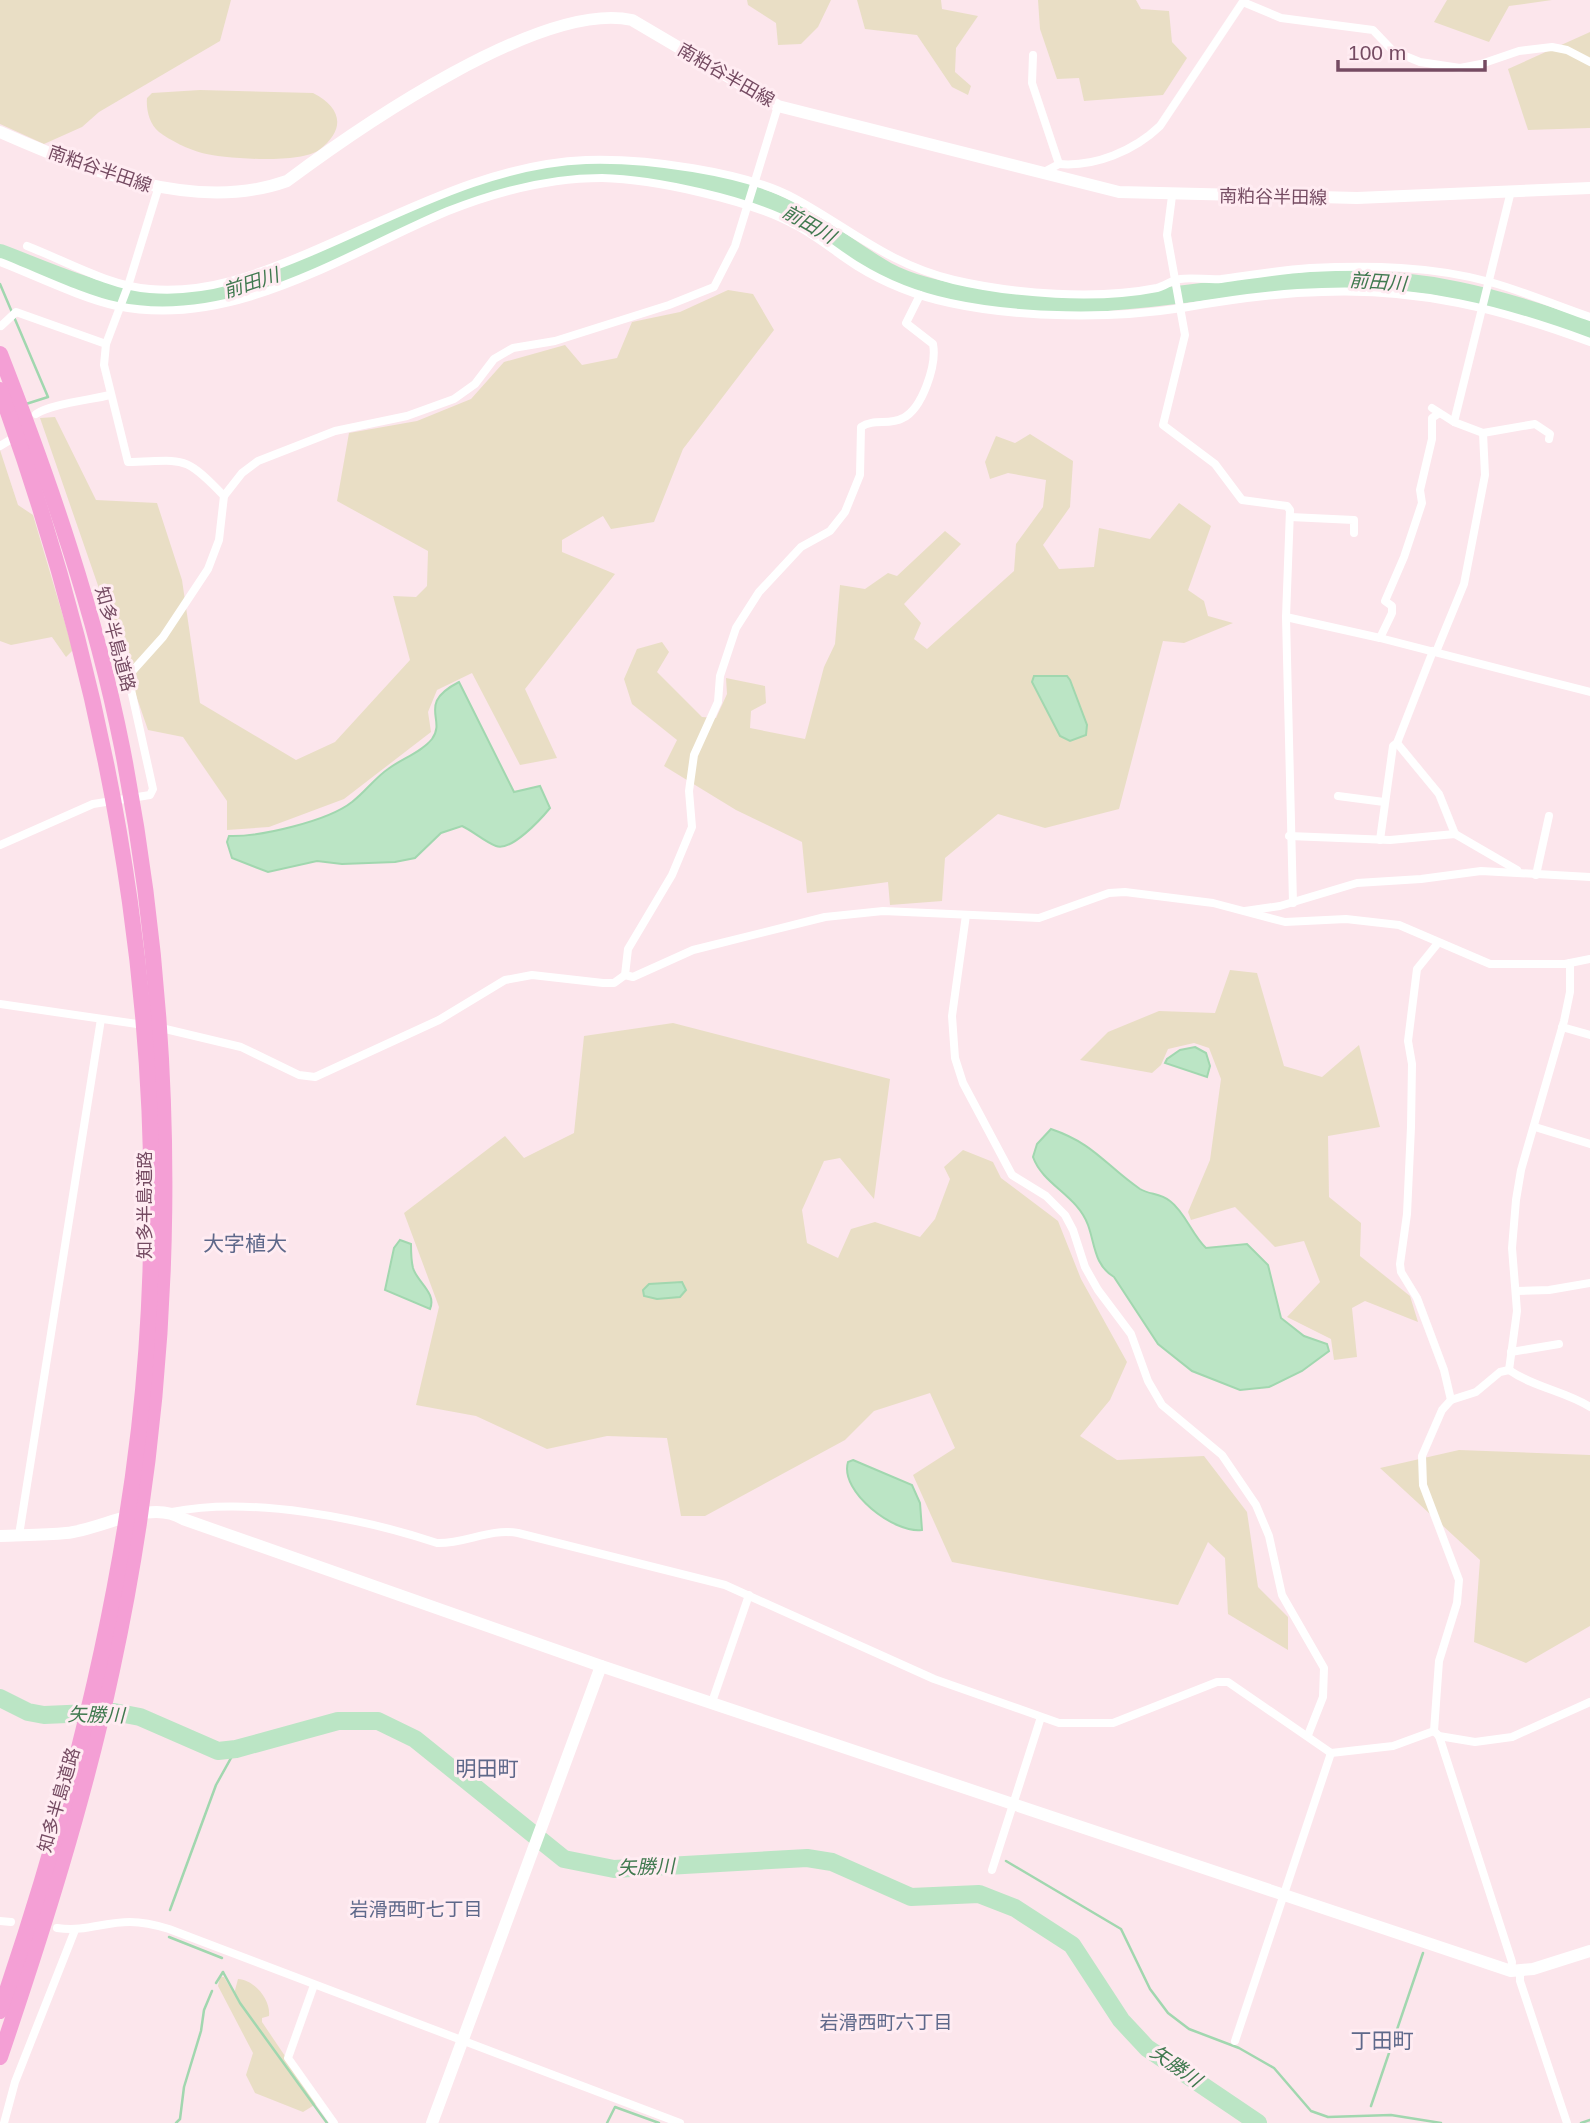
<svg xmlns="http://www.w3.org/2000/svg" width="1590" height="2123" viewBox="0 0 1590 2123" font-family="Arial,'Noto Sans JP',sans-serif">
<style>
.green{fill:#e9dec5}
.water{fill:#bbe5c5;stroke:#a1d7af;stroke-width:2}
.lines{fill:none;stroke-linecap:round;stroke-linejoin:round}
.stream{stroke:#a1d7af;stroke-width:2.5}
.river{stroke:#bbe5c5;stroke-width:18}
.street{stroke:#fff;stroke-width:8}
.secondary{stroke:#fff;stroke-width:12}
.highway{stroke:#f49fd5;stroke-width:16}
.labels{text-anchor:middle;dominant-baseline:central;stroke-width:6;stroke-linejoin:round;paint-order:stroke}
.street-label{font-size:18px;fill:#754b62;stroke:#ffecf2}
.water-label{font-size:19px;font-style:italic;fill:#40794f;stroke:#ffecf2}
.neighbourhood-label{font-size:19px;fill:#5e688a;stroke:#ffecf2}
.quarter-label{font-size:21px;fill:#5e688a;stroke:#ffecf2}
</style>
<rect width="100%" height="100%" fill="#fce6ec"/>
<g class="green">
<polygon points="0,0 231,0 220,41 99,112 82,127 44,144 0,124"/>
<polygon points="747,0 831,0 818,27 801,44 778,45 776,23 748,5"/>
<polygon points="857,0 941,0 942,9 978,16 956,48 955,72 971,86 968,95 952,87 917,35 865,29"/>
<polygon points="1038,0 1136,0 1141,9 1169,11 1172,42 1187,58 1163,95 1084,101 1079,78 1057,79 1040,29"/>
<polygon points="1447,0 1552,0 1509,6 1489,42 1434,22"/>
<polygon points="1590,32 1590,128 1528,130 1508,69"/>
<path d="M 200,90 L 313,93 C 341,107 347,129 319,150 C 300,164 225,159 202,153 C 190,150 169,140 159,132 C 149,124 146,109 147,98 L 152,93 Z"/>
<polygon points="728,290 753,294 774,330 683,449 654,522 611,529 603,516 562,540 562,552 615,574 525,689 557,758 520,765 472,673 437,690 428,712 431,732 344,799 269,827 227,830 227,801 183,737 148,730 40,418 55,417 96,500 157,503 182,580 200,703 296,760 335,742 410,660 393,596 416,597 427,586 428,551 337,501 349,433 417,421 471,399 504,362 565,345 582,365 617,358 632,322 680,312"/>
<polygon points="1030,434 1073,461 1070,507 1043,545 1059,569 1094,567 1099,528 1150,539 1179,503 1211,526 1188,590 1204,601 1208,616 1233,623 1184,643 1163,641 1119,809 1045,828 998,814 945,858 942,901 890,905 888,882 807,893 802,842 736,810 664,766 677,740 632,704 624,679 637,649 662,642 669,652 657,672 702,717 716,718 727,694 726,678 765,686 766,703 751,711 750,728 805,739 824,667 835,644 840,585 865,589 888,573 897,576 945,531 961,544 904,604 921,623 914,639 927,649 1014,571 1016,544 1043,507 1046,480 1008,473 990,479 985,462 996,436 1015,443"/>
<polygon points="0,450 18,505 33,515 73,650 66,657 52,637 11,645 0,641"/>
<polygon points="1230,970 1257,973 1284,1066 1322,1077 1359,1045 1380,1127 1328,1136 1329,1197 1361,1223 1360,1256 1410,1296 1418,1322 1365,1301 1352,1308 1357,1357 1334,1360 1331,1339 1287,1317 1320,1282 1304,1241 1275,1247 1235,1207 1191,1220 1188,1212 1210,1160 1221,1079 1209,1048 1194,1043 1168,1049 1161,1065 1152,1073 1080,1060 1108,1032 1159,1011 1215,1013"/>
<polygon points="673,1023 890,1079 874,1199 840,1158 824,1161 802,1210 807,1243 838,1258 851,1229 875,1222 920,1237 935,1219 950,1179 944,1167 963,1150 993,1162 1001,1178 1058,1221 1081,1279 1127,1362 1110,1400 1080,1436 1117,1460 1204,1456 1247,1512 1258,1587 1288,1617 1288,1650 1228,1614 1225,1558 1208,1542 1178,1605 952,1562 913,1475 955,1448 930,1393 874,1411 845,1440 705,1516 681,1516 667,1438 607,1436 547,1449 476,1416 416,1405 439,1307 404,1213 505,1136 524,1158 574,1133 584,1036"/>
<polygon points="1459,1450 1590,1455 1590,1626 1526,1663 1474,1642 1480,1560 1380,1468"/>
<path d="M 220,1977 L 224,1977 L 234,1994 L 238,1979 C 255,1980 271,2000 269,2016 L 262,2018 L 262,2022 L 314,2099 L 316,2104 L 303,2112 L 255,2093 L 246,2075 L 253,2053 L 218,1986 Z"/>
</g>
<g class="water">
<polygon points="1034,676 1067,676 1070,680 1087,725 1086,735 1070,741 1060,736 1032,682"/>
<path d="M 459,682 L 514,792 L 540,786 L 550,808 C 541,819 511,852 496,846 C 485,842 473,831 462,826 L 441,833 L 415,858 L 395,862 L 342,864 L 317,861 L 268,872 L 232,858 L 227,842 L 229,836 C 260,837 328,821 352,802 C 365,792 375,778 388,769 C 401,759 422,752 432,739 C 447,719 416,704 459,682 Z"/>
<polygon points="1195,1047 1206,1053 1210,1066 1207,1077 1165,1063 1167,1059 1180,1050"/>
<path d="M 1051,1129 C 1095,1144 1105,1165 1140,1189 C 1150,1195 1160,1193 1170,1201 C 1185,1212 1192,1235 1206,1248 L 1247,1244 L 1268,1265 L 1281,1318 L 1304,1336 L 1327,1344 L 1329,1351 L 1302,1371 L 1269,1387 L 1240,1390 L 1192,1371 L 1158,1344 L 1114,1277 C 1094,1265 1095,1244 1088,1225 C 1077,1195 1043,1185 1033,1157 L 1037,1144 Z"/>
<path d="M 400,1240 L 411,1244 C 411,1252 411,1260 413,1268 C 417,1282 437,1293 430,1309 L 385,1290 L 394,1248 Z"/>
<polygon points="682,1282 686,1290 680,1297 657,1299 644,1296 643,1290 649,1284"/>
<path d="M 853,1460 L 912,1485 L 920,1503 L 922,1530 C 895,1534 839,1492 848,1462 Z"/>
</g>
<g class="lines">
<g class="stream">
<polyline points="0,284 48,397 26,404"/>
<polyline points="1006,1861 1121,1929 1150,1989 1168,2013 1189,2029 1239,2048 1274,2068 1311,2111 1328,2117 1391,2115 1441,2123"/>
<polyline points="170,1910 216,1785 236,1749"/>
<polyline points="169,1937 222,1958"/>
<polyline points="223,1972 240,2003 327,2123"/>
<polyline points="216,1983 223,1972"/>
<polyline points="1371,2106 1423,1953"/>
<polyline points="176,2123 180,2119 184,2087 201,2031 204,2010 212,1991"/>
<polyline points="607,2123 615,2107 659,2123"/>
<polyline points="1581,2123 1590,2120"/>
</g>
<g class="river">
<path d="M 0,253 C 51,272 103,298 159,299 C 211,301 256,284 303,265 C 397,226 490,171 594,169 C 652,168 736,183 788,209 C 823,226 853,252 887,271 C 911,284 940,290 966,295 C 1085,320 1204,285 1322,280 C 1420,275 1499,297 1590,330"/>
<polyline points="0,1698 28,1712 44,1715 114,1712 140,1717 218,1751 236,1749 338,1721 378,1721 415,1739 564,1859 614,1869 807,1858 832,1862 911,1897 979,1894 1015,1908 1072,1945 1121,2020 1147,2048 1258,2123"/>
</g>
<g class="street">
<polyline points="1243,2 1281,18 1373,30 1393,51 1420,62 1460,68 1481,64 1519,51 1552,47 1567,50 1590,62"/>
<polyline points="1033,55 1032,83 1059,164 1044,172"/>
<path d="M 1059,164 C 1095,167 1134,151 1160,126 L 1244,0"/>
<path d="M 158,189 L 128,286 L 106,344 L 104,365 L 128,462 C 184,461 183,453 224,496"/>
<polyline points="1172,196 1167,235 1185,335 1163,425 1215,464 1242,500 1287,506 1290,510 1286,617 1293,903"/>
<path d="M 27,246 C 66,261 109,286 150,289 C 206,294 258,274 308,253 C 398,215 487,164 586,160 C 644,158 744,171 794,198 C 851,229 888,264 954,280 C 1014,294 1097,300 1157,288 C 1165,286 1172,280 1180,279 C 1193,277 1207,280 1221,279 C 1251,275 1280,270 1310,268 C 1370,265 1432,266 1490,282 C 1523,291 1557,306 1590,317"/>
<path d="M 0,262 C 34,275 83,299 117,306 C 234,330 345,254 448,211 C 496,192 549,178 602,178 C 653,179 750,200 795,225 C 817,236 836,253 857,266 C 886,284 917,296 950,303 C 1019,318 1112,319 1182,308 C 1228,300 1275,293 1322,292 C 1418,288 1501,309 1590,342"/>
<path d="M 920,295 L 906,323 L 933,344 C 937,365 922,409 903,418 C 889,426 874,418 861,427 L 860,475 L 845,512 L 830,531 L 801,547 L 759,592 L 736,628 L 720,676 L 718,702 L 694,755 L 689,791 L 692,827 L 672,875 L 628,949 L 625,975 L 633,977 L 693,950 L 825,917 L 883,911 L 1039,918 L 1109,893 L 1125,892 L 1213,903 L 1285,922 L 1346,919 L 1399,925 L 1490,964 L 1565,964 L 1590,959"/>
<polyline points="1,326 16,312 106,344"/>
<polyline points="1432,408 1454,422"/>
<path d="M 36,414 C 51,404 90,400 110,395"/>
<polyline points="1438,414 1432,418 1432,439 1420,490 1422,503 1404,557 1385,601 1392,606 1392,613 1380,638 1590,692"/>
<polyline points="1483,433 1454,422 1511,191"/>
<polyline points="0,446 10,440"/>
<polyline points="1290,517 1354,520 1354,533"/>
<polyline points="1286,617 1380,638"/>
<polyline points="1436,652 1464,584 1485,475 1483,433 1535,424 1550,434 1549,439"/>
<polyline points="1397,743 1439,794 1455,834"/>
<polyline points="1338,796 1384,802"/>
<polyline points="1289,836 1390,840 1455,834 1517,870"/>
<polyline points="1380,840 1393,746 1397,743 1433,651"/>
<polyline points="0,845 93,804 150,795 153,789 128,676 163,637 208,569 219,540 224,496 242,473 258,461 335,431 407,416 454,399 475,384 494,359 513,348 555,341 669,305 714,287 735,246 778,106"/>
<polyline points="1536,875 1549,816"/>
<polyline points="1245,911 1280,906 1357,883 1421,879 1481,871 1590,877"/>
<polyline points="966,915 952,1016 955,1058 963,1083 1012,1175 1046,1196 1065,1215 1073,1230 1085,1267 1098,1290 1131,1334 1148,1381 1162,1405 1222,1455 1256,1505 1269,1536 1282,1595 1324,1668 1323,1697 1308,1735"/>
<polyline points="1438,943 1417,969 1408,1041 1412,1064 1411,1127 1407,1214 1400,1264 1401,1272 1417,1298 1444,1370 1451,1400"/>
<polyline points="0,1004 144,1025"/>
<polyline points="157,1027 241,1047 299,1075 315,1077 439,1020 505,980 532,975 603,983 614,983 625,975"/>
<polyline points="1562,1027 1590,1035"/>
<polyline points="1535,1127 1590,1144"/>
<polyline points="1516,1291 1549,1290 1590,1283"/>
<polyline points="1511,1352 1559,1344"/>
<polyline points="1509,1370 1517,1311 1512,1248 1516,1200 1521,1170 1564,1021 1570,992 1570,963"/>
<path d="M 1509,1370 C 1535,1388 1565,1391 1590,1407"/>
<path d="M 172,1512 C 250,1496 362,1518 437,1543 C 465,1544 489,1528 518,1533 L 725,1585 L 934,1679 L 1059,1723 L 1113,1723 L 1217,1682 L 1228,1682 L 1331,1753 L 1393,1746 L 1434,1731 L 1439,1736 L 1512,1962 L 1511,1971"/>
<polyline points="19,1535 101,1019"/>
<polyline points="712,1702 749,1595"/>
<polyline points="1434,1731 1439,1661 1457,1603 1459,1580 1423,1485 1422,1456 1442,1410 1451,1400 1476,1392 1500,1372 1509,1370"/>
<polyline points="1439,1736 1475,1742 1512,1737 1590,1702"/>
<polyline points="992,1870 1041,1717"/>
<polyline points="0,1921 11,1922"/>
<path d="M 57,1928 C 86,1932 103,1922 130,1922 C 144,1922 156,1925 169,1929 L 680,2123"/>
<polyline points="1520,1972 1520,1981 1567,2123"/>
<polyline points="314,1985 288,2058 334,2123"/>
<polyline points="1235,2041 1331,1753"/>
<polyline points="4,2123 15,2082 75,1930"/>
</g>
<g class="secondary">
<path d="M 0,132 C 84,169 195,214 287,181 C 358,128 542,0 632,20 L 778,106 L 1119,192 L 1357,198 L 1590,188"/>
<path d="M 0,1536 C 22,1535 44,1535 66,1533 C 102,1530 150,1498 183,1519 L 601,1666 L 1511,1971 L 1533,1969 L 1590,1951"/>
<polyline points="432,2123 601,1666"/>
</g>
<g class="highway">
<path d="M 0,354 C 50,482 95,612 122,747 C 182,1053 178,1366 112,1670 C 84,1801 43,1930 0,2057"/>
<path d="M 0,390 C 121,722 179,1076 139,1429 C 116,1627 65,1822 0,2011"/>
</g>
</g>
<g class="labels">
<g class="street-label">
<text transform="translate(726 75) rotate(30)">南粕谷半田線</text>
<text transform="translate(100 169) rotate(19)">南粕谷半田線</text>
<text transform="translate(1273 197) rotate(1)">南粕谷半田線</text>
<text transform="translate(115 639) rotate(75)">知多半島道路</text>
<text transform="translate(145 1205) rotate(-90)">知多半島道路</text>
<text transform="translate(59 1800) rotate(-74)">知多半島道路</text>
</g>
<g class="water-label">
<text transform="translate(809 224) rotate(30)">前田川</text>
<text transform="translate(1378 282) rotate(4)">前田川</text>
<text transform="translate(251 283) rotate(-18)">前田川</text>
<text transform="translate(96 1715) rotate(1)">矢勝川</text>
<text transform="translate(646 1867) rotate(-2)">矢勝川</text>
<text transform="translate(1176 2066) rotate(35)">矢勝川</text>
</g>
<g class="neighbourhood-label">
<text x="416" y="1909">岩滑西町七丁目</text>
<text x="886" y="2022">岩滑西町六丁目</text>
</g>
<g class="quarter-label">
<text x="245" y="1243">大字植大</text>
<text x="487" y="1768">明田町</text>
<text x="1382" y="2040">丁田町</text>
</g>
</g>
<path d="M1338 60v10h147v-10" fill="none" stroke="#754b62" stroke-width="3.5"/>
<text x="1348" y="60" font-size="21" fill="#754b62" stroke="#ffecf2" stroke-width="5" paint-order="stroke">100 m</text>
</svg>
